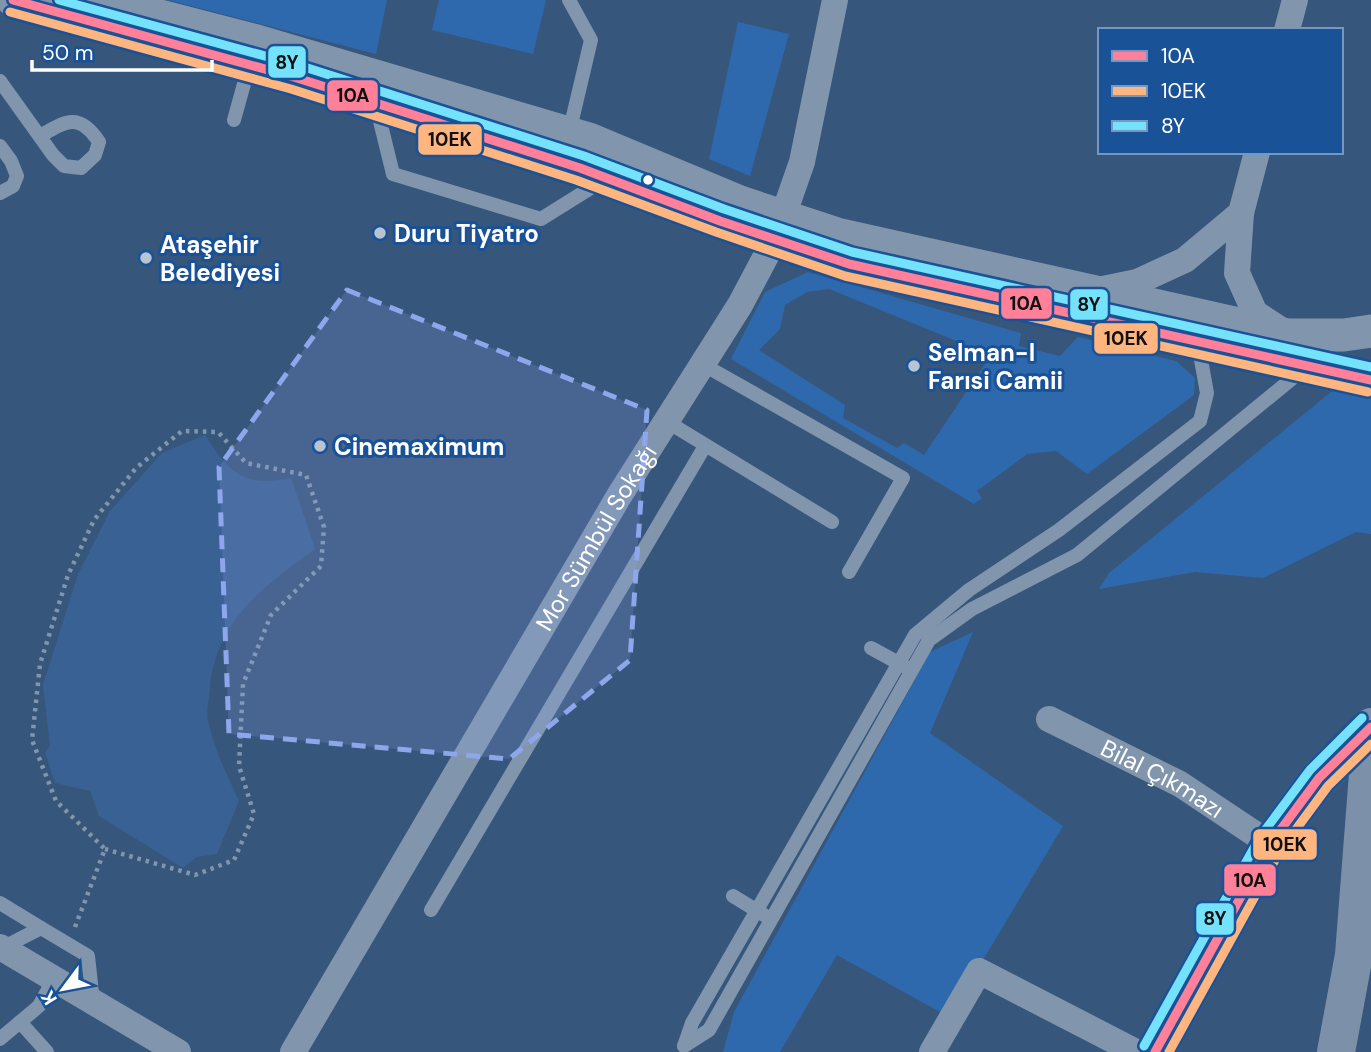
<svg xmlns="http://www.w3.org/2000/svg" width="1371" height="1052" viewBox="0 0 1371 1052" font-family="'DM Sans',sans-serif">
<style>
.green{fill:#2f69ad;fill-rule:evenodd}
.water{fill:#3a6193}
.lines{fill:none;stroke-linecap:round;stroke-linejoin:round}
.path{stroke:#8196ad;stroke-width:4.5;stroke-dasharray:3.5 5;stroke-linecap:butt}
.service{stroke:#8196ad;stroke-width:14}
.minor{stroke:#8196ad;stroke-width:26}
.tertiary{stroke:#8196ad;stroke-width:33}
.secondary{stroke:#7c91a9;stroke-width:38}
.bus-1-casing{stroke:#1a5298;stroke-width:14}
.bus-2-casing{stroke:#1a5298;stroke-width:14}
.bus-3-casing{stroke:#1a5298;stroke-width:14}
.bus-1{stroke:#ff8098;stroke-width:9}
.bus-2{stroke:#ffb580;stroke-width:9}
.bus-3{stroke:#73e2fa;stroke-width:9}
.marked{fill:#8ea6ec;fill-opacity:0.2;stroke:#8ea6ec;stroke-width:5;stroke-dasharray:14 9;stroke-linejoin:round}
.bus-dot{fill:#fff;stroke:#1a5298;stroke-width:2.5}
.poi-dot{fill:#b9c4d1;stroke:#1a5298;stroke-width:2.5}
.labels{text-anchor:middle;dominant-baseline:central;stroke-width:6;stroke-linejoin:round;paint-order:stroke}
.poi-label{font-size:24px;font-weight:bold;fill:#fff;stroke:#1a5298;text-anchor:start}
.street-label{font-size:24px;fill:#fff;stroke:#1a5298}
.line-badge{stroke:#1a5298;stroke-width:2.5}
.pale-badge-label{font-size:19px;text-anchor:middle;font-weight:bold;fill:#111}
</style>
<rect width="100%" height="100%" fill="#37567b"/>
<g class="green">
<polygon points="168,0 387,0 376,54"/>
<polygon points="439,0 546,0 533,54 432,30"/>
<polygon points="738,22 789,34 750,176 709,159"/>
<path d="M 808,272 L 1021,333 L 1019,346 L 1060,356 L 1078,337 L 1176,361 L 1195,378 L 1194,395 L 1087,474 L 1056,451 L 1027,454 L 977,491 L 982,498 L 974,504 L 731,359 L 765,292 ZM 829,289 L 991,355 L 924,455 L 904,443 L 897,448 L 843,418 L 845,405 L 759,350 L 780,329 L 785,305 L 807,292 Z"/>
<polygon points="1371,368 1371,534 1356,532 1263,578 1195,572 1099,589 1109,573 1353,374"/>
<polygon points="973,632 930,733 1063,826 949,1017 837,955 780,1052 723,1052 734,1012 930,652"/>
</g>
<path class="water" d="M 205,435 C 229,473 244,488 291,478 L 315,549 C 264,586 215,621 210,689 C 209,699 206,711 208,721 C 214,749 227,775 239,801 L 217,854 L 197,857 L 183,868 L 99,816 L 90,791 L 55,783 L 45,752 L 50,746 L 43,685 L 78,574 L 110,511 L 162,453 Z"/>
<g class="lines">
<polyline class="path" points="75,927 105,849 56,801 32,740 40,664 68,575 94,520 136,468 182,431 218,432 246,463 306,475 324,527 321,566 271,615 243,684 239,766 254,814 234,860 195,875 105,849"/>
<g class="service">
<path d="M 0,81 L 53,155 L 64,166 L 81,168 L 95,155 L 99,142 C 79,112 66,121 40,136"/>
<polyline points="376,105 393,174 541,219 605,179"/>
<polyline points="234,120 250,62"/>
<polyline points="569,133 591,40 569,0"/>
<polyline points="0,146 11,161 17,176 13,186 0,193"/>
<polyline points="702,364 903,478 849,572"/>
<polyline points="666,421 832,522"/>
<polyline points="871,648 904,666"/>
<polyline points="733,896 764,915"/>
<polyline points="0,903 41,928"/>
<polyline points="431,910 705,446"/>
<polyline points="2,948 41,928 88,956 93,1002"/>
<polyline points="20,1022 47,1052"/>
<polyline points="0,1039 39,1006 54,979"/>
<polyline points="684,1046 709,1030 929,640 972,609 1077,555 1305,368"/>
<polyline points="684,1046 692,1023 915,635 969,590 1059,530 1200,421 1207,393 1198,343"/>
</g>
<g class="minor">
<polyline points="1287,30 1295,0"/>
<polyline points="1241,213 1257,152"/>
<polyline points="1098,290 1137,282 1185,260 1241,213 1237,273 1255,313 1281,330"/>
<path id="s1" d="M 1049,719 L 1180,784 L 1270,844"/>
<polyline points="0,947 178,1052"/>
<path id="s2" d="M 293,1052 L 619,496 L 740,305 L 775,239 L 802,162 L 835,0"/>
<polyline points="932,1052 979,971 1136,1052"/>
</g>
<g class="tertiary">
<polyline points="13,0 294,77 580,168 720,221 849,264 1371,380"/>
<polyline points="98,0 257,41 589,139 740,202 837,234 1288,335 1344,335 1371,331"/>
</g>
<g class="secondary">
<polyline points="1155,1052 1270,844 1319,778 1371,727"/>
<polyline points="1336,1052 1354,955 1371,735"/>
</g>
<g class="bus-1-casing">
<g id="bus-1">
<polyline points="13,0 294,77 580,168 720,221 849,264 1371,380"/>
<polyline points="1155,1052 1270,844 1319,778 1371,727"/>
</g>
</g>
<g class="bus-2-casing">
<g id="bus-2">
<polyline points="10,12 291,89 576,180 716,232 845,276 1368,392"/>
<polyline points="1169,1052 1280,851 1328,786 1371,744"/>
</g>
</g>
<g class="bus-3-casing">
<g id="bus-3">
<polyline points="59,0 298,65 584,156 724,209 852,252 1371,367"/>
<polyline points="1144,1046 1260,837 1310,770 1362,718"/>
</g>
</g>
<use href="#bus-1" class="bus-1"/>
<use href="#bus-2" class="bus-2"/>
<use href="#bus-3" class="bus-3"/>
</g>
<path class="marked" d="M 347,290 L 647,410 L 630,660 L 509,759 L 229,734 L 219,467 Z"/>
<circle class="bus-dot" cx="648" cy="180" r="6"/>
<g class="poi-dot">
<circle cx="380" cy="233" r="7"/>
<circle cx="146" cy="258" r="7"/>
<circle cx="914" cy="366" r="7"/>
<circle cx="320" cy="446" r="7"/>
</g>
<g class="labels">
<g class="poi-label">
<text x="394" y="233">Duru Tiyatro</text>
<text x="160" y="244">Ataşehir<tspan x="160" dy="28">Belediyesi</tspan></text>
<text x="928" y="352">Selman-I<tspan x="928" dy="28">Farısi Camii</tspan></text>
<text x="334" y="446">Cinemaximum</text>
</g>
<g class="street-label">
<text stroke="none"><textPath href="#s2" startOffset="597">Mor Sümbül Sokağı</textPath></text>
<text stroke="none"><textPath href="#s1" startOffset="128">Bilal Çıkmazı</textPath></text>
</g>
</g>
<g class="line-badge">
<rect x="267" y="45" width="40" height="34" rx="7" fill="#73e2fa"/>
<rect x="326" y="79" width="53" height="33" rx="7" fill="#ff8098"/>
<rect x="417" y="123" width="66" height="33" rx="7" fill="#ffb580"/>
<rect x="1000" y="287" width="53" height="33" rx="7" fill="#ff8098"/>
<rect x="1069" y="288" width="40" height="33" rx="7" fill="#73e2fa"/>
<rect x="1093" y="322" width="66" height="33" rx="7" fill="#ffb580"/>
<rect x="1252" y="828" width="66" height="33" rx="7" fill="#ffb580"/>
<rect x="1223" y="863" width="54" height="34" rx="7" fill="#ff8098"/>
<rect x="1195" y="902" width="40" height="34" rx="7" fill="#73e2fa"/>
</g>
<g class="pale-badge-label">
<text x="287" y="69">8Y</text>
<text x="353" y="102">10A</text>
<text x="450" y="146">10EK</text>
<text x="1026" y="310">10A</text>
<text x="1089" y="311">8Y</text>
<text x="1126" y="345">10EK</text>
<text x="1285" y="851">10EK</text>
<text x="1250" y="887">10A</text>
<text x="1215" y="925">8Y</text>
</g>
<rect x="1098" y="28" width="245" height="126" fill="#1a5298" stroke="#7697c1" stroke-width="2"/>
<rect x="1112" y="51" width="35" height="10" fill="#ff8098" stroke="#7697c1" stroke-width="2"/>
<text x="1161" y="63" font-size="21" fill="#ffffff">10A</text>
<rect x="1112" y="86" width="35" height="10" fill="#ffb580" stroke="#7697c1" stroke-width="2"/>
<text x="1161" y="98" font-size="21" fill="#ffffff">10EK</text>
<rect x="1112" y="121" width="35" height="10" fill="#73e2fa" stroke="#7697c1" stroke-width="2"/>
<text x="1161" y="133" font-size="21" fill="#ffffff">8Y</text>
<g transform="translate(63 989) rotate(238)" stroke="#1a5298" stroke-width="5" paint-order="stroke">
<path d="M0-5L12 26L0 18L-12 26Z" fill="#ffffff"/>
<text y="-10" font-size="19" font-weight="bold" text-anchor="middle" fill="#ffffff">K</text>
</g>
<path d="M32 60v10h180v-10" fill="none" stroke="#ffffff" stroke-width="3.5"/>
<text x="42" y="60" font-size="21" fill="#ffffff" stroke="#1a5298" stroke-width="5" paint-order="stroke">50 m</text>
</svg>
